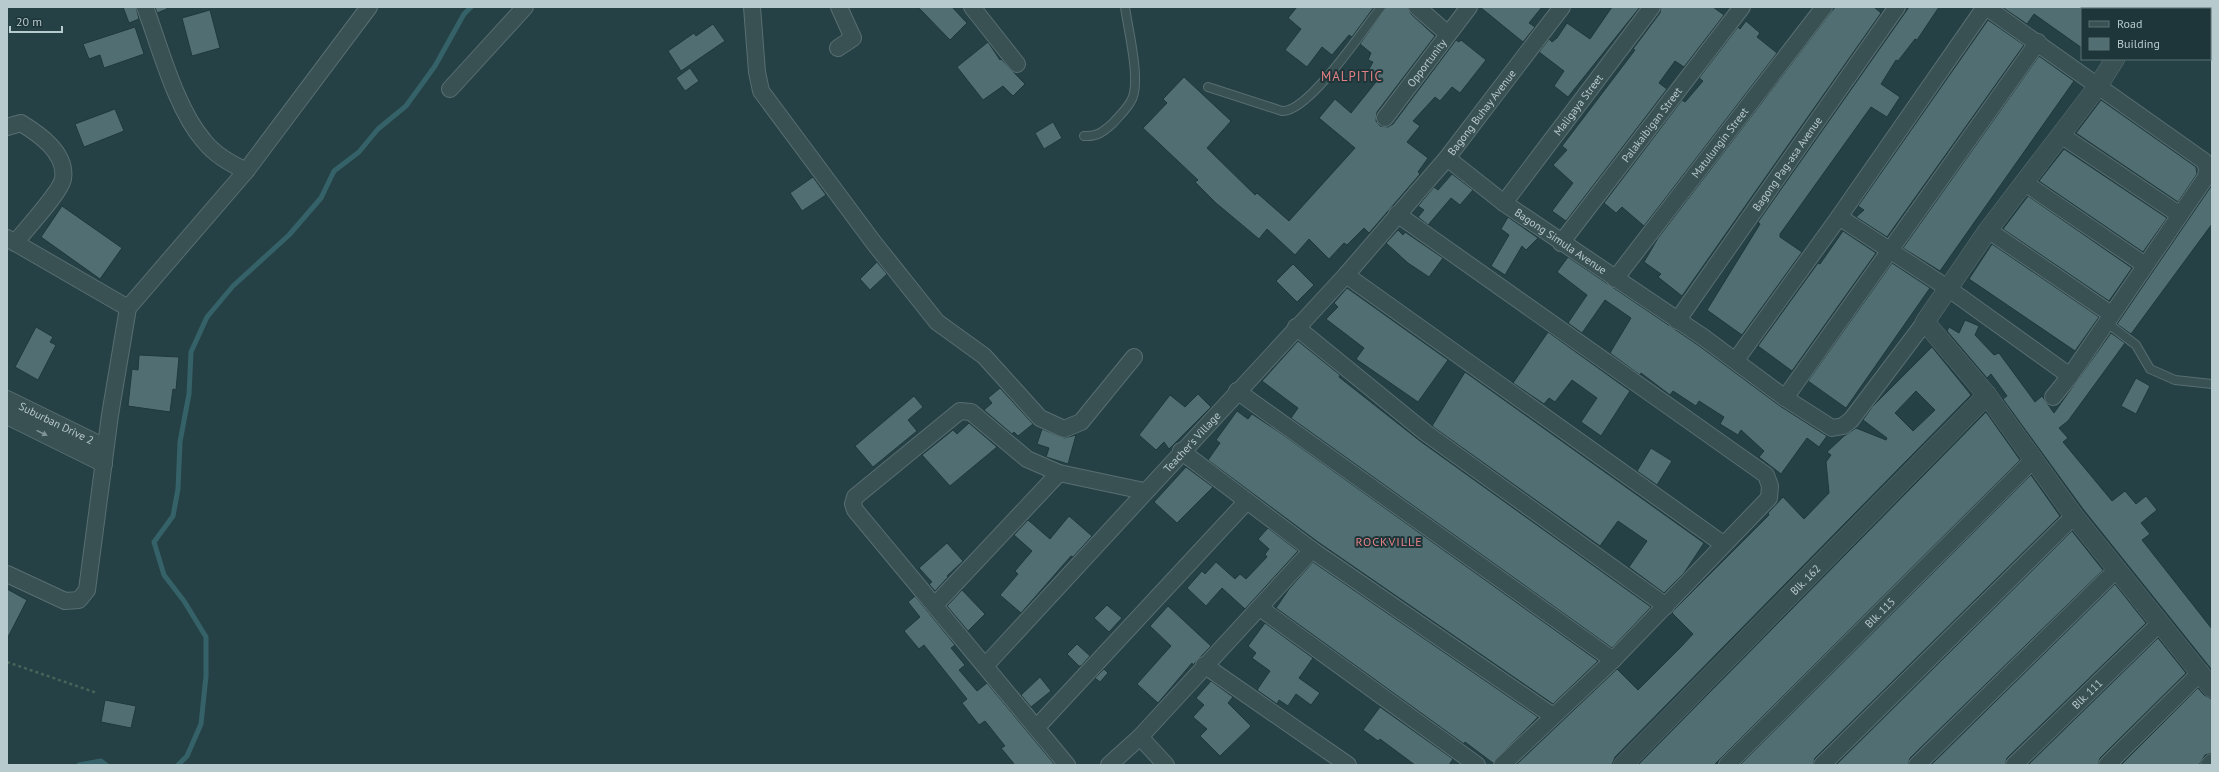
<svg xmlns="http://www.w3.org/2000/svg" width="2219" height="772" viewBox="0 0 2219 772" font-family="'PT Sans',sans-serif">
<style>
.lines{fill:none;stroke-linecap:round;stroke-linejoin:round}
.stream{stroke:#356268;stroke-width:5}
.building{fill:#516e72;stroke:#20383b;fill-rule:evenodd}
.service-casing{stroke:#586e71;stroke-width:10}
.minor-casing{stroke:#586e71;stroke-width:18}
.tertiary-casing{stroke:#586e71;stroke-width:20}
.path{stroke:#486459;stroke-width:2.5;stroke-dasharray:3 3;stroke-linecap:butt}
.service{stroke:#3a5154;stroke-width:8}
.minor{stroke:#3a5154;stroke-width:16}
.tertiary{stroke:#3a5154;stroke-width:19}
.oneway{fill:#7f9497}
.labels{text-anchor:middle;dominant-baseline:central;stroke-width:4;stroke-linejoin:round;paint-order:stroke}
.street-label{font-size:11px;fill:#b7cacd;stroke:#1e3639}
.neighbourhood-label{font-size:12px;letter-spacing:1px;fill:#e48185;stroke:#1e3639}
.quarter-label{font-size:13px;letter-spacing:1px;fill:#e48185;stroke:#1e3639}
</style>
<rect width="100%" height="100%" fill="#254145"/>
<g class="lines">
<g class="stream">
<polyline points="79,765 101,761 106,765"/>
<polyline points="178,765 187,756 201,724 206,676 206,637 184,601 164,575 154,542 173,516 178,489 180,442 189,394 191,352 207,317 233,286 289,235 321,198 334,171 359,152 378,129 406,106 435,66 464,14 471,7"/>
</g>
</g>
<g class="building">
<polygon points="123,7 136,7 139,19 129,23"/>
<polygon points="155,7 167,7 167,9 157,13"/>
<polygon points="918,7 952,7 967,23 950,40"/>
<polygon points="1297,7 1374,7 1352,37 1349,35 1332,55 1322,47 1307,67 1285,50 1301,29 1288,18"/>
<polygon points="1386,7 1408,7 1411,14 1435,36 1377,112 1376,121 1380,126 1388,127 1393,124 1456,40 1459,42 1461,40 1486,60 1460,93 1452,87 1440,101 1435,97 1413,121 1420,126 1407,142 1428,158 1418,172 1420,174 1369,233 1364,228 1347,245 1344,243 1329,259 1309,239 1295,255 1267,229 1259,239 1216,203 1195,182 1198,180 1143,128 1167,103 1163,99 1184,77 1231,121 1207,148 1255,195 1257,193 1289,221 1355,148 1319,118 1335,99 1351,113 1376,82 1371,79 1374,75 1368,71 1373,62 1368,60 1371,53 1360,44"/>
<polygon points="1480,7 1542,7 1529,23 1535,27 1523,42"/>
<polygon points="1612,7 1640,7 1568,97 1554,86 1564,71 1539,52 1549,39 1552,42 1557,38 1567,23 1590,39"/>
<polygon points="1661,7 1713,7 1724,15 1684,67 1675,61 1659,83 1667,89 1566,221 1552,211 1573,183 1553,165 1567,150 1562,146 1635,50 1633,49 1660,13"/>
<polygon points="1835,7 1874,7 1881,13 1682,296 1658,277 1661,274 1644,262 1658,238"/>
<polygon points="1909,7 1939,7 1917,40 1915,39 1898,61 1896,60 1881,84 1900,97 1887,117 1871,107 1780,234 1780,237 1802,252 1742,335 1707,310 1760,224 1758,222"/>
<polygon points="2002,7 2082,7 2082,48 2034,14 2027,24"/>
<polygon points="210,10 220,48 192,56 182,18"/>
<polygon points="1988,20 2024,45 1887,237 1856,217 1864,210 1858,206"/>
<polygon points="1746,21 1760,33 1757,37 1777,53 1644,226 1622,207 1616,213 1604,203 1682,100 1685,102 1703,81 1699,78 1738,27 1740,29"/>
<polygon points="713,24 725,41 681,71 668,51 694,33 696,36"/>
<polygon points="135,27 144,54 104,68 100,55 89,59 83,44"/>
<polygon points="988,42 1000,60 1001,59 1025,84 1013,96 1003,86 983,100 957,67"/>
<polygon points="2039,56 2074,81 1940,271 1903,248"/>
<polygon points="690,68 699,81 685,91 676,78"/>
<polygon points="2101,100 2196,167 2197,174 2178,202 2076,133"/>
<polygon points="115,109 124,131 84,147 75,124"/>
<polygon points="1053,122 1062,138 1044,149 1035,133"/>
<polygon points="2064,149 2167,218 2143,252 2039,181"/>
<polygon points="1452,174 1473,190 1460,205 1451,198 1428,225 1418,217 1424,210 1418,206 1434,187 1438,190"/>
<polygon points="813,177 826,195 802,211 790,193"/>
<polygon points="2212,185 2212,224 2131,334 2117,324"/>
<polygon points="2028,196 2132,268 2109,301 2003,229"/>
<polygon points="62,206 122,248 100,279 41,237"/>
<polygon points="1508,217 1538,238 1526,250 1522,246 1505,275 1491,266 1509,235 1501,229"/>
<polygon points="1398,230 1403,235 1405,232 1443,258 1429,277 1408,263 1386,243"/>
<polygon points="1843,231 1876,253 1792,371 1758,346 1818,263 1820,264"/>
<polygon points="1992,244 2099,317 2075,351 1969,279"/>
<polygon points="1568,257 1698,345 1780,406 1827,436 1819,447 1807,438 1781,474 1759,457 1764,451 1741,430 1738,435 1720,424 1724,417 1699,401 1696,406 1673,391 1670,395 1641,373 1640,375 1610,353 1631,318 1605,300 1582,333 1568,323 1587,295 1557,272"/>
<polygon points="877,262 887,274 870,290 860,279"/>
<polygon points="1892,263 1930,288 1846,408 1808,381"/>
<polygon points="1293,264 1314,285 1297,302 1276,281"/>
<polygon points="1347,288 1448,360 1418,402 1356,359 1364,348 1326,319 1338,307 1334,303"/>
<polygon points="1965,320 1979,326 1975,335 1994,355 1999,353 2035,402 2042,396 2054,413 2111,333 2125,343 2068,421 2059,428 2068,438 2063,442 2112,501 2125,491 2136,504 2146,496 2157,510 2141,523 2150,534 2142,540 2212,629 2212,670 2083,509 2003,399 2007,396 1991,374 1987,378 1947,331 1949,327 1959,333"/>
<polygon points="36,327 53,337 50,342 56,345 38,380 15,367"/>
<polygon points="1548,332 1630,391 1601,436 1581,422 1597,398 1572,380 1555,402 1549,398 1544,404 1513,383"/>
<polygon points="1298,341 1340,375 1339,377 1420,441 1651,607 1612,648 1291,418 1298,408 1262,381"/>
<path d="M 1932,347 L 1971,395 L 1615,757 L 1612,765 L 1516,765 L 1617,669 L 1638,690 L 1680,648 L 1693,634 L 1672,613 L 1674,610 L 1769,515 L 1768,513 L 1783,497 L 1804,519 L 1829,493 L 1826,462 L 1831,455 L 1827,452 L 1844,436 L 1856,428 L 1886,440 L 1887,438 L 1863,420 L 1872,407 ZM 1916,391 L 1935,410 L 1913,431 L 1895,413 Z"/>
<polygon points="139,355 179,357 176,390 173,389 170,412 128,406 132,369 138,370"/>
<polygon points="1465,372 1704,543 1684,573 1664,593 1629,567 1647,541 1618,521 1600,546 1432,426"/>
<polygon points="2136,378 2150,386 2136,414 2121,406"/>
<polygon points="1000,388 1033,424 1018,436 1014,432 1012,434 984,410 992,403 988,398"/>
<polygon points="1198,394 1211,407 1169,449 1164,442 1156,450 1139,435 1170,395 1185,407"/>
<polygon points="914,396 923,407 908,420 917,431 873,467 855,446"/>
<polygon points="1237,411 1248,419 1252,414 1279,432 1598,661 1553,704 1318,542 1208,460 1220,443 1216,440"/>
<polygon points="1986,412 2020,460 1714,765 1638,765"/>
<polygon points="969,423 997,447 950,486 922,455 953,430 957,434"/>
<polygon points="1042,429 1064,438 1076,435 1068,464 1046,457 1049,448 1037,444"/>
<polygon points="1651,448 1672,461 1657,485 1637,471"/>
<polygon points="1186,467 1213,487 1177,523 1154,502"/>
<polygon points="2031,475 2060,516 1815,758 1813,765 1740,765"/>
<polygon points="1069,516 1092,536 1073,557 1071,556 1021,613 1000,595 1018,574 1015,571 1032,551 1014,535 1028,520 1050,539"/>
<polygon points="1268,528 1298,551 1245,609 1222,588 1206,606 1187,588 1202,571 1205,574 1216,562 1235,579 1240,574 1246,579 1267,557 1265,554 1269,549 1258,539"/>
<polygon points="2072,531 2103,570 1910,758 1908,765 1836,765"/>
<polygon points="947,543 963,561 947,576 948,577 935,591 929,584 932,582 919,568"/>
<polygon points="1313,562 1538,717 1493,763 1465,742 1464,744 1276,608 1289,589"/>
<polygon points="2115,584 2146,623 2007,758 2005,765 1931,765"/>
<polygon points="7,589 27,600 7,639"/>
<polygon points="962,590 985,614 968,631 947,606"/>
<polygon points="915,596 955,645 951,648 965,665 959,670 977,691 987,683 1055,765 1015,765 1001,748 1005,746 985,721 979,725 962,703 967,699 924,645 919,649 904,631 920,617 908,602"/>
<polygon points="1107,605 1122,618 1109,632 1094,618"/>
<polygon points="1168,606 1211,646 1193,665 1192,663 1158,703 1137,684 1171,646 1150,626"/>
<polygon points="1265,623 1313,658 1299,678 1320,693 1311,705 1296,694 1288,706 1279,700 1277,704 1257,690 1270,671 1252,658 1256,653 1248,646"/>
<polygon points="2158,638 2186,673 2100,758 2098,765 2028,765"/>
<polygon points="1077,644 1090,656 1081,666 1079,666 1067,654"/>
<polygon points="1104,669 1108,673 1100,682 1095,678"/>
<polygon points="1040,677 1051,691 1031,707 1021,695"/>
<polygon points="1211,681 1233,697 1228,703 1251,726 1220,756 1200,736 1207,729 1193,717 1204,705 1196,698"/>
<polygon points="2198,688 2204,695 2212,699 2212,753 2205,755 2199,765 2121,765"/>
<polygon points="105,700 136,706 131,728 101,722"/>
<polygon points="1380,707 1453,759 1449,765 1415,765 1380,739 1378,741 1363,730"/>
</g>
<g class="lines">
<g class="service-casing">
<g id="service">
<path d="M 1208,87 L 1282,111 C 1308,113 1364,29 1381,7"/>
<path d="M 1084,136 C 1097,137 1103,132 1113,123 C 1120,115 1128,108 1132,99 C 1141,80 1128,29 1125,7"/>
<polyline points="2106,322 2136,345 2150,369 2175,380 2212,384"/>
</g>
</g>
<g class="minor-casing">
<g id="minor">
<path d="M 145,7 C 160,47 176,109 204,141 C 215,155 230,163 246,171"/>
<polyline points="752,7 757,72 761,91 874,243 937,322 984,356 1040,418 1064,429 1081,422 1134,357"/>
<polyline points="972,7 1017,64"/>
<polyline points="1417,7 1448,34"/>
<polyline points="838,48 853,38 839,7"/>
<polyline points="450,89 525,7"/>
<path id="s1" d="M 1385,118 L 1469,7"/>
<path d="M 7,127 L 21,123 C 39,134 67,153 63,179 C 60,193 25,230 15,243"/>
<polyline points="2061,135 2180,215"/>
<path id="s2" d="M 1447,158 L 1504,203 L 1703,337 L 1785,398 L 1832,428 L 1843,426 L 1851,420 L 1925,322"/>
<polyline points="2025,183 2145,265"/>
<path id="s3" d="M 1504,203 L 1652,7"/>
<polyline points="1397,214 1766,475 1770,486 1769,498 1613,660 1502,765"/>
<polyline points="1839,217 1949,289 2070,376 2206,177 2207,168 2204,161 1986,7"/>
<polyline points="1988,230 2111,314"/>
<polyline points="7,238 128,308"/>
<path id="s4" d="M 1561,243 L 1742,7"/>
<polyline points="1346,275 1723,544"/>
<path id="s5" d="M 1615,279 L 1824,7"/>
<path id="s6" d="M 1677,321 L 1897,7"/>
<polyline points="1296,327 1426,433 1666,606"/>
<polyline points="1736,360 1839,217 1985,7"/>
<polyline points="1237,391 1613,660"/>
<polyline points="2053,397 2070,376"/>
<polyline points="1785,398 2038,42"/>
<path id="s7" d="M 7,399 L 105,447"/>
<polyline points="7,416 104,464"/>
<polyline points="1181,451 1312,550 1553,716"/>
<polyline points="7,574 65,601 79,600 87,590 110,415 128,308 246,171 369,7"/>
<polyline points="935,605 1059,473"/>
<polyline points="1260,608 1477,765"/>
<polyline points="1204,665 1348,765"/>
<path id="s8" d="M 985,666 L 1346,275 L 1447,158 L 1562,7"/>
<polyline points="1037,727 1247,501"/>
<polyline points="1140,737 1166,765"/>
<polyline points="1067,765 855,510 853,504 855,497 960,411 971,412 1027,459 1059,473 1144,491"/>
<polyline points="1109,765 1140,737 1312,550"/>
<path id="s9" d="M 1727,765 L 2033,460"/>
<polyline points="1822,765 2074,516"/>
<polyline points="1917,765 2116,570"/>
<path id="s10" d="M 2014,765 L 2160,623"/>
<polyline points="2107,765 2201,672"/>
<polyline points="2209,765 2212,762"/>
</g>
</g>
<g class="tertiary-casing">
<g id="tertiary">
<polyline points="2146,9 2147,7"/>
<polyline points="2115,59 2098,86 1988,230 1925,322 1987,395 2074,516 2212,688"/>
<path id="s11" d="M 1623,765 L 1987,395"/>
</g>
</g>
<polyline class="path" points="7,662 97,693"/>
<use href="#service" class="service"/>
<use href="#minor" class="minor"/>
<use href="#tertiary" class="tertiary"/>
</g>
<defs><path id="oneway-solid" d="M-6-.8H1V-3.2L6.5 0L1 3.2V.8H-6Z"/></defs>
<use class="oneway" href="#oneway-solid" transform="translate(42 433) rotate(26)"/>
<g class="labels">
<g class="street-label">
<text stroke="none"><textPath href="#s1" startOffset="69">Opportunity</textPath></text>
<text stroke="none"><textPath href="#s3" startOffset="123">Maligaya Street</textPath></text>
<text stroke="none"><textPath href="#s8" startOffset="744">Bagong Buhay Avenue</textPath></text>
<text stroke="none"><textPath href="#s4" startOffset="149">Palakaibigan Street</textPath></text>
<text stroke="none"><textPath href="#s5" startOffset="172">Matulungin Street</textPath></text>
<text stroke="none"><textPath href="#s6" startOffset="192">Bagong Pag-asa Avenue</textPath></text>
<text stroke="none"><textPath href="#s2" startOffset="141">Bagong Simula Avenue</textPath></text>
<text stroke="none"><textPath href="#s7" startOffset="55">Suburban Drive 2</textPath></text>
<text stroke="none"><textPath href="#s8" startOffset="305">Teacher's Village</textPath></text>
<text stroke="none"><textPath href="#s11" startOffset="260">Blk. 162</textPath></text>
<text stroke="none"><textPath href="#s9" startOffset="216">Blk. 115</textPath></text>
<text stroke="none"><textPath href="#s10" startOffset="102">Blk. 111</textPath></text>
</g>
<g class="neighbourhood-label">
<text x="1389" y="541">ROCKVILLE</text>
</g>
<g class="quarter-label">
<text x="1352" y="76">MALPITIC</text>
</g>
</g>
<rect width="2219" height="772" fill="none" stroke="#b7cacd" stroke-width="16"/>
<rect x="2081" y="8" width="130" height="52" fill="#1e3639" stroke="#5b7174"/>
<rect x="2089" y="21" width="20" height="6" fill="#3a5154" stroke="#5b7174"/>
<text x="2117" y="28" font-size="12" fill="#b7cacd">Road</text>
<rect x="2089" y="38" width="20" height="12" fill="#516e72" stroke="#5b7174"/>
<text x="2117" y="48" font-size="12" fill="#b7cacd">Building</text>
<path d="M10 26v6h52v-6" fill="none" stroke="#b7cacd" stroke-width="2"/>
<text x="16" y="26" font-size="12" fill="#b7cacd" stroke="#1e3639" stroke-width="3" paint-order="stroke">20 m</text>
</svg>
